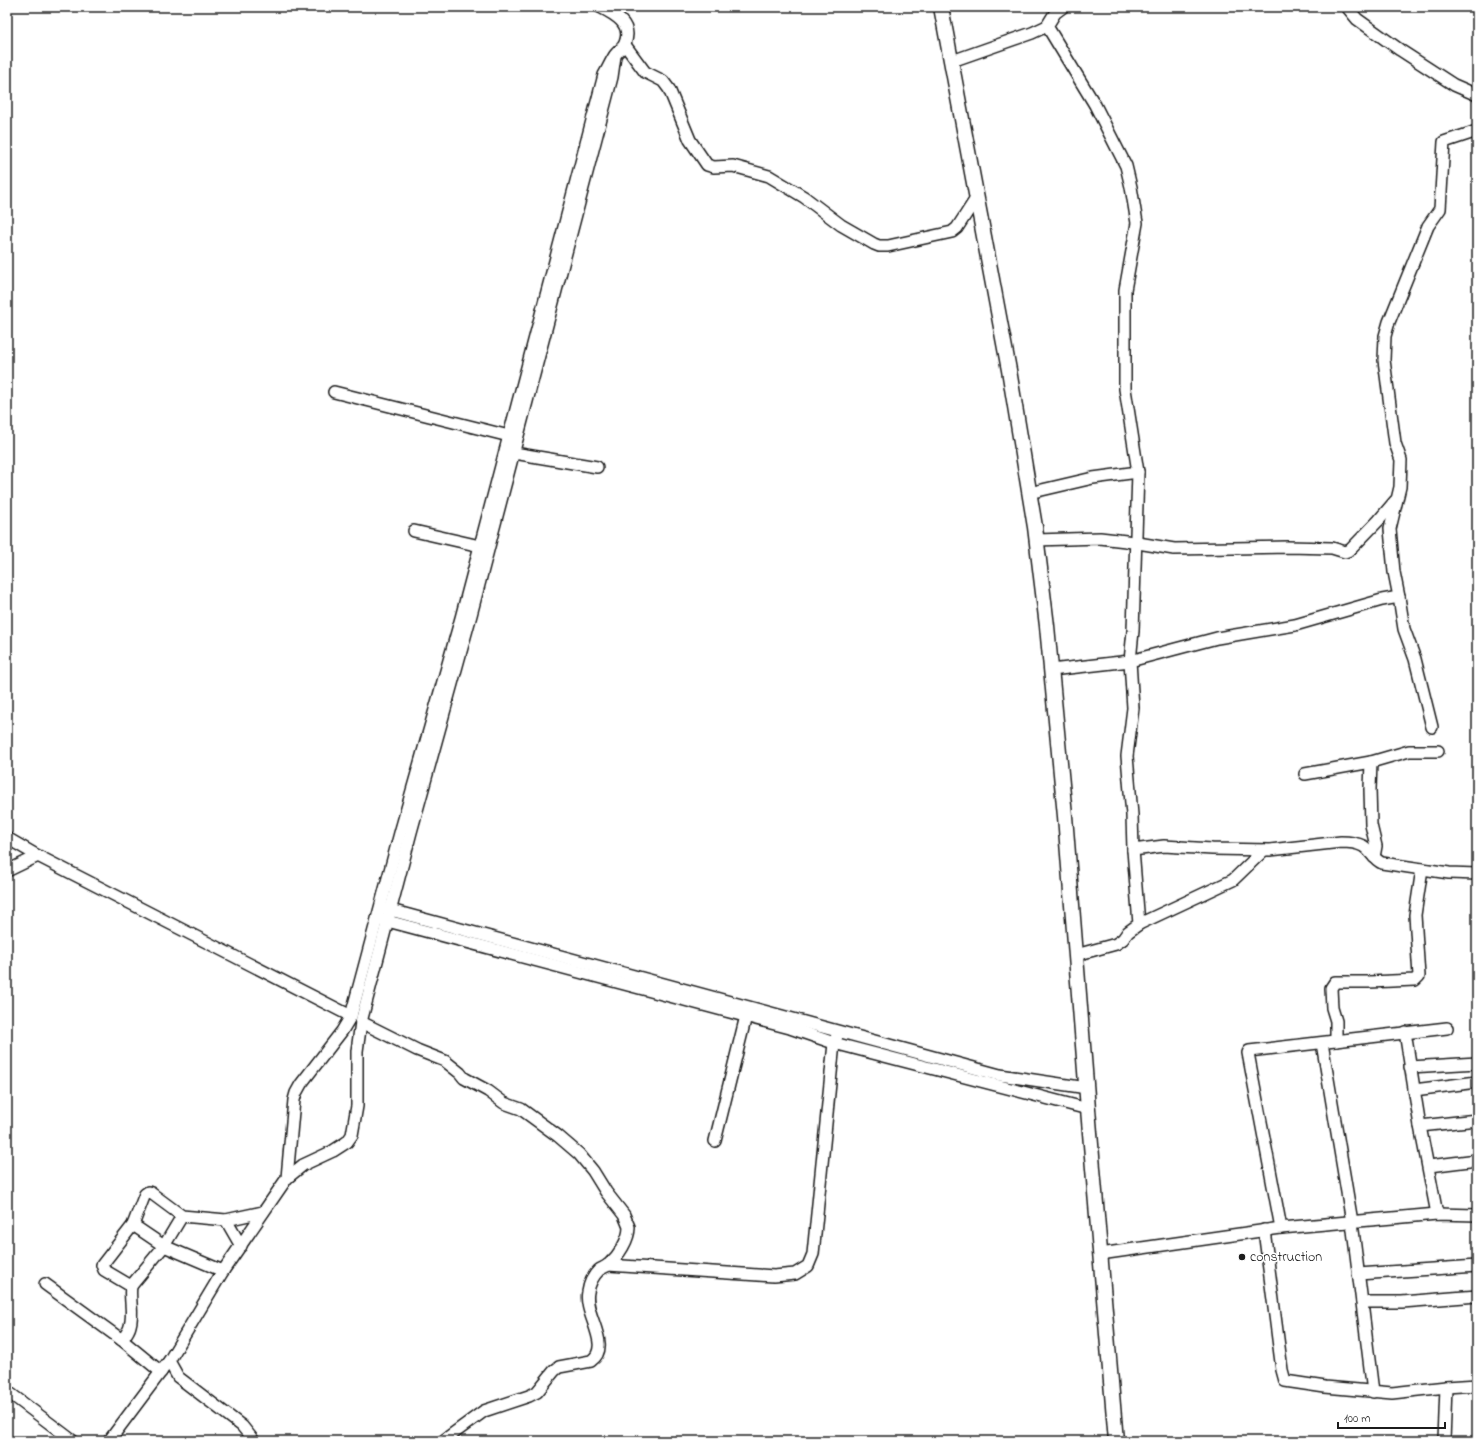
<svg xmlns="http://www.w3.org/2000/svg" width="1484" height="1448" viewBox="0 0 1484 1448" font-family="'Indie Flower',sans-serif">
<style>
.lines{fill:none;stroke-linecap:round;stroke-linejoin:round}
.minor-casing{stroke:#1c1c1c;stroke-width:14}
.major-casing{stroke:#1c1c1c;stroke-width:17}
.minor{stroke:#fff;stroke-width:11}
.major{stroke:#fff;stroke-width:14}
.poi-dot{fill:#1c1c1c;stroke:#fff;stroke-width:1.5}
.labels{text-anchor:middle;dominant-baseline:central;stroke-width:3;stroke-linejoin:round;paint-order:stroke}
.poi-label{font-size:14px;fill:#1c1c1c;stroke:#fff;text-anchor:start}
</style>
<rect width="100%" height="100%" fill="#fff"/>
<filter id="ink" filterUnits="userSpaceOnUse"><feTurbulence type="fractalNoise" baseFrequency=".025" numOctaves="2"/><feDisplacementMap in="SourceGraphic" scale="8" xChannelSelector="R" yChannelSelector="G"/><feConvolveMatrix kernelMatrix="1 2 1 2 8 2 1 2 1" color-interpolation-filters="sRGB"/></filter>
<g filter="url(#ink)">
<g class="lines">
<g class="minor-casing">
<g id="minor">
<polyline points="1347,7 1357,19 1400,50 1454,85 1477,95"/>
<polyline points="1047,26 1095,105 1126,166 1131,187 1137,223 1125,290 1125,389 1138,472 1133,631 1130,661 1133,708 1127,756 1132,815 1133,850 1139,924 1128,932 1123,939 1116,944 1076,955"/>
<polyline points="625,45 645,72 663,81 669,89 690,140 707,165 714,167 733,166 769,176 804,197 841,225 874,244 879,246 888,246 952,232 957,228 977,197"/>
<polyline points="952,61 1032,33 1047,26 1055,13 1063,7"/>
<polyline points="334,392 509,436"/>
<polyline points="514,453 597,467"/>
<polyline points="1029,493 1093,478 1138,472"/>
<polyline points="414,531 480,546"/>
<polyline points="1036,540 1100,538 1126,541 1174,549 1287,547 1332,548 1345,552 1350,550 1379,520 1395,501"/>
<polyline points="1399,597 1404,629 1415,659 1432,727"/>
<polyline points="1051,670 1130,661 1217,638 1295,625 1382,600 1399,597 1394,572 1390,529 1400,487 1401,460 1395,443 1384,360 1385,336 1389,322 1428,226 1440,209 1444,142 1477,131"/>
<polyline points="1371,762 1370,789 1371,825 1376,846 1374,857"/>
<polyline points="1305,774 1371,762 1409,751 1438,751"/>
<polyline points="7,838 38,856 351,1016"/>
<path d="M 1133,850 L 1164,846 L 1212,849 L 1270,850 L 1341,842 C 1348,842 1357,843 1363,846 C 1371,851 1373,859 1382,863 L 1449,873 L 1477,874"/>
<polyline points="7,871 38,856"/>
<polyline points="383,908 1000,1075 1087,1088"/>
<polyline points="380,919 790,1028 834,1043 1088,1109"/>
<polyline points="1139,924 1233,880 1264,850"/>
<path d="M 361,1022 L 417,1050 L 445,1061 L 460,1073 L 464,1078 L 488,1091 L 504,1103 L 521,1109 L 558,1136 L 579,1154 L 593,1171 L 606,1192 L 624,1215 L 629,1227 C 629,1240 619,1255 609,1264 C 606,1267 602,1268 599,1270 C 593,1276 589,1285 588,1292 C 583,1314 613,1346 591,1361 L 559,1367 L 554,1371 L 537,1392 L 529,1396 L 484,1411 L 443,1441"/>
<polyline points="1405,1032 1420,1126 1437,1214"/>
<polyline points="1336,1041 1336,1021 1332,1008 1331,988 1335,982 1369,982 1415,980 1419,976 1415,915 1422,869"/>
<polyline points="1322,1043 1352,1222 1373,1392"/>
<polyline points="1410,1067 1477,1063"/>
<polyline points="1414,1090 1477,1082"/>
<polyline points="1420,1126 1477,1120"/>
<polyline points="715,1141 746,1016"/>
<polyline points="1429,1166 1477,1160"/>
<path d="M 287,1178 L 294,1100 L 296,1093 L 301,1084 L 342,1031 L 351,1016 L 400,833 L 461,618 L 604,75 C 608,68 611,61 615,55 C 618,51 623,48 625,43 C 633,24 614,14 600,7"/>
<polyline points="182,1216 164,1246 131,1286 104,1270 102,1265 133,1225 145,1194 148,1192 151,1193 182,1216 226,1220 263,1212"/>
<polyline points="226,1220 241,1246"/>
<polyline points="133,1225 164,1246 223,1271"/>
<polyline points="1281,1228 1248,1053 1249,1051 1447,1028"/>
<polyline points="1264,1230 1282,1370 1285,1381 1325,1387 1392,1393 1446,1387 1477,1385"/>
<polyline points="1100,1254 1281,1228 1437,1214 1477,1215"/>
<polyline points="608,1265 774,1276 795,1274 808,1266 813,1254 834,1043 837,1036"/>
<polyline points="1358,1274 1477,1266"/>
<polyline points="45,1284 122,1340 161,1372"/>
<polyline points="1362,1302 1402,1302 1477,1296"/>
<path d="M 122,1340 C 125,1336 129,1331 130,1326 C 134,1313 129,1299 131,1286"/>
<polyline points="169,1361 178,1377 242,1426 254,1441"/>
<polyline points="7,1391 73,1441"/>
<polyline points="109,1441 169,1361 223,1271 287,1178 303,1165 333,1151 347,1142 352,1135 357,1106 357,1051 361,1022 411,832 471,615 612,77 615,56"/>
<polyline points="1444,1441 1446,1387"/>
</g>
</g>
<g class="major-casing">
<polyline id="major" points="941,7 1009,370 1035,527 1047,626 1065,816 1088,1109 1116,1441"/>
</g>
<use href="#minor" class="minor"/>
<use href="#major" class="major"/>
</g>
</g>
<circle class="poi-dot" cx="1242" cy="1257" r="4"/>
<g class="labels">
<g class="poi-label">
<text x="1250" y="1257">construction</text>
</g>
</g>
<rect width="1484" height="1448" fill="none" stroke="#fff" stroke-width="24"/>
<rect x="12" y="12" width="1460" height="1424" fill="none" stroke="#1c1c1c" stroke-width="1.5" filter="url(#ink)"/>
<path d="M1338 1422v6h107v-6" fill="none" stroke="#1c1c1c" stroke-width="2"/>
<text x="1344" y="1422" font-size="12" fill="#1c1c1c" stroke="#ffffff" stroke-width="3" paint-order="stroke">100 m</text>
</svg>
